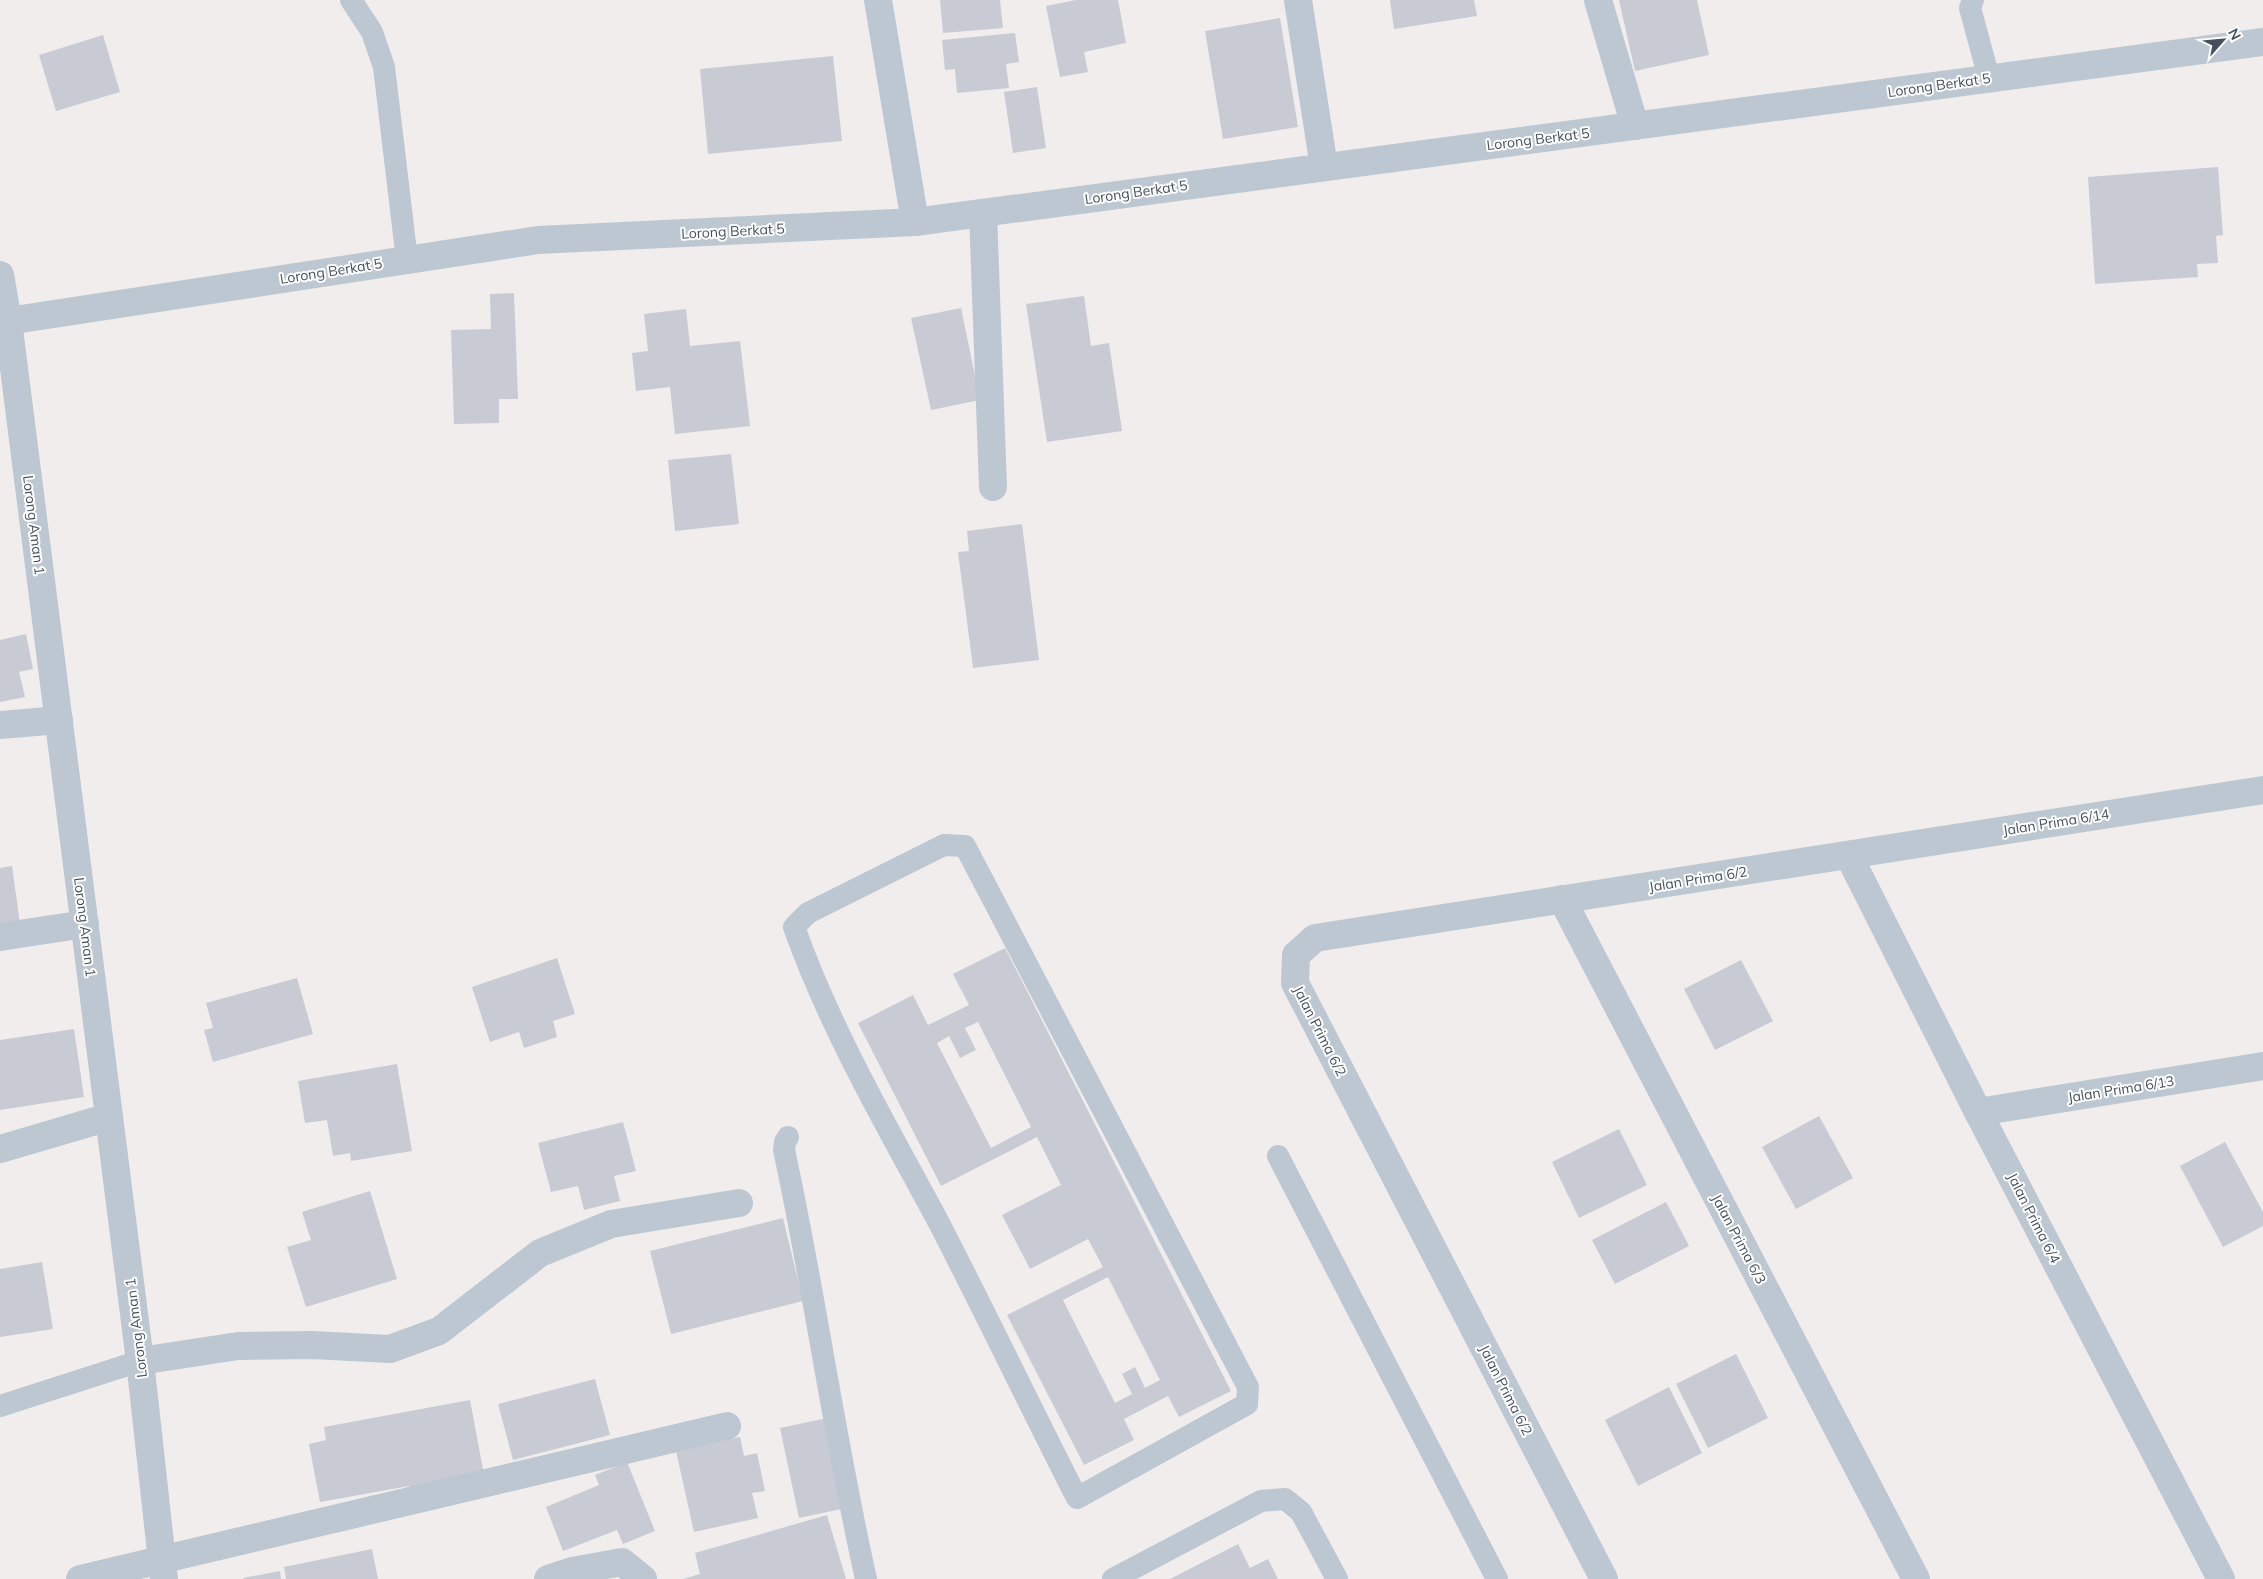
<svg xmlns="http://www.w3.org/2000/svg" width="2263" height="1579" viewBox="0 0 2263 1579" font-family="Mulish,sans-serif">
<style>
.building{fill:#c8cbd3;fill-rule:evenodd}
.lines{fill:none;stroke-linecap:round;stroke-linejoin:round}
.lane{stroke:#bcc7d1;stroke-width:22}
.street{stroke:#bcc7d1;stroke-width:28}
.labels{text-anchor:middle;dominant-baseline:central;stroke-width:4;stroke-linejoin:round;paint-order:stroke}
.street-label{font-size:14px;fill:#44505c;stroke:#fff}
</style>
<rect width="100%" height="100%" fill="#f0edec"/>
<g class="building">
<polygon points="940,0 1000,0 1003,28 943,33"/>
<polygon points="1076,0 1118,0 1126,43 1084,52 1088,72 1060,77 1046,6"/>
<polygon points="1390,0 1474,0 1477,16 1394,29"/>
<polygon points="1619,0 1697,0 1709,55 1635,71"/>
<polygon points="1280,18 1298,127 1223,139 1205,31"/>
<polygon points="1015,33 1019,62 1006,64 1009,88 957,93 955,69 945,70 942,40"/>
<polygon points="103,35 120,92 56,111 39,55"/>
<polygon points="833,56 842,141 708,154 700,69"/>
<polygon points="1037,87 1046,148 1013,153 1004,92"/>
<polygon points="2218,167 2223,235 2216,236 2218,263 2197,264 2198,277 2095,284 2088,177"/>
<polygon points="514,293 518,399 499,399 499,423 454,424 451,330 491,329 490,294"/>
<polygon points="1084,296 1091,346 1109,343 1122,431 1047,442 1026,304"/>
<polygon points="961,308 980,400 931,410 911,318"/>
<polygon points="686,309 690,346 740,341 750,426 675,434 670,387 636,391 632,353 648,351 644,314"/>
<polygon points="731,454 739,524 675,531 668,460"/>
<polygon points="1022,524 1039,660 973,668 958,552 969,551 967,531"/>
<polygon points="26,634 33,669 19,672 25,697 0,702 0,640"/>
<polygon points="12,866 21,931 0,934 0,868"/>
<path d="M 1005,948 L 1231,1391 L 1179,1417 L 1168,1396 L 1124,1419 L 1134,1440 L 1084,1465 L 1007,1315 L 1103,1267 L 1088,1239 L 1030,1269 L 1002,1215 L 1061,1185 L 1037,1137 L 941,1186 L 858,1023 L 913,995 L 928,1025 L 969,1005 L 953,974 ZM 978,1022 L 1031,1127 L 991,1148 L 937,1043 L 949,1036 L 960,1058 L 976,1050 L 965,1028 ZM 1108,1277 L 1160,1380 L 1145,1388 L 1135,1367 L 1122,1374 L 1132,1394 L 1115,1403 L 1063,1300 Z"/>
<polygon points="557,958 575,1014 553,1021 557,1037 524,1048 519,1032 490,1042 472,987"/>
<polygon points="1741,960 1773,1021 1715,1050 1684,989"/>
<polygon points="297,978 313,1034 213,1062 204,1030 213,1028 206,1003"/>
<polygon points="74,1029 84,1097 0,1110 0,1040"/>
<polygon points="397,1064 412,1151 351,1161 350,1153 333,1156 327,1120 305,1123 298,1081"/>
<polygon points="1819,1116 1853,1178 1796,1209 1762,1147"/>
<polygon points="623,1122 636,1171 614,1176 620,1201 584,1210 578,1186 551,1192 538,1143"/>
<polygon points="1619,1129 1647,1185 1579,1218 1552,1162"/>
<polygon points="2225,1142 2263,1212 2263,1226 2223,1247 2180,1166"/>
<polygon points="370,1191 397,1279 306,1307 287,1247 311,1240 302,1212"/>
<polygon points="1666,1202 1689,1246 1615,1284 1592,1240"/>
<polygon points="783,1218 803,1301 671,1334 650,1251"/>
<polygon points="42,1262 53,1329 0,1337 0,1269"/>
<polygon points="1736,1354 1768,1418 1708,1448 1676,1384"/>
<polygon points="595,1379 610,1435 513,1460 498,1404"/>
<polygon points="1669,1387 1702,1453 1638,1486 1605,1420"/>
<polygon points="470,1400 485,1480 411,1494 409,1486 320,1502 309,1444 326,1440 324,1427"/>
<polygon points="827,1418 846,1508 799,1518 780,1428"/>
<polygon points="740,1437 744,1456 757,1453 765,1491 752,1493 758,1518 694,1532 676,1451"/>
<polygon points="627,1462 655,1531 623,1544 617,1530 563,1551 546,1507 599,1485 595,1475"/>
<polygon points="827,1515 846,1579 683,1579 700,1574 695,1553"/>
<polygon points="1238,1544 1250,1568 1268,1559 1278,1579 1170,1579"/>
<polygon points="372,1549 378,1579 286,1579 284,1567"/>
<polygon points="280,1571 281,1579 243,1579 243,1578"/>
</g>
<g class="lines">
<g class="lane">
<polyline points="351,0 372,32 384,67 407,260"/>
<polyline points="1973,0 1970,8 1989,78"/>
<path d="M 944,845 L 965,846 L 1248,1387 L 1247,1404 L 1077,1498 C 1030,1406 986,1314 939,1223 C 887,1126 831,1031 794,927 L 808,913 Z"/>
<path d="M 788,1137 L 785,1142 L 784,1150 C 815,1293 834,1437 866,1579"/>
<polyline points="1278,1156 1497,1579"/>
<polyline points="0,1406 140,1361"/>
<polyline points="1113,1579 1261,1501 1285,1499 1301,1512 1337,1579"/>
</g>
<g class="street">
<polyline points="878,0 915,222"/>
<polyline points="1298,0 1324,167"/>
<polyline points="1598,0 1635,126"/>
<polyline points="983,213 993,487"/>
<polyline points="0,275 8,321 140,1361 164,1579"/>
<polyline points="8,321 538,240 915,222 2263,42"/>
<polyline points="0,725 59,720"/>
<polyline points="1849,856 1978,1112 2221,1579"/>
<polyline points="1562,899 1916,1579"/>
<polyline points="0,937 85,924"/>
<polyline points="1978,1112 2263,1066"/>
<polyline points="0,1149 109,1117"/>
<polyline points="140,1361 238,1346 312,1345 390,1349 439,1331 540,1253 611,1224 739,1203"/>
<polyline points="80,1579 727,1426"/>
<polyline points="548,1579 572,1571 622,1562 643,1579"/>
<polyline points="1604,1579 1295,983 1296,955 1315,938 2263,790"/>
</g>
</g>
<g class="labels">
<g class="street-label">
<text transform="translate(1939 85) rotate(-8)">Lorong Berkat 5</text>
<text transform="translate(1538 139) rotate(-7)">Lorong Berkat 5</text>
<text transform="translate(1136 192) rotate(-8)">Lorong Berkat 5</text>
<text transform="translate(733 231) rotate(-3)">Lorong Berkat 5</text>
<text transform="translate(331 271) rotate(-9)">Lorong Berkat 5</text>
<text transform="translate(34 525) rotate(83)">Lorong Aman 1</text>
<text transform="translate(2056 822) rotate(-9)">Jalan Prima 6/14</text>
<text transform="translate(1698 879) rotate(-9)">Jalan Prima 6/2</text>
<text transform="translate(85 927) rotate(83)">Lorong Aman 1</text>
<text transform="translate(1320 1031) rotate(63)">Jalan Prima 6/2</text>
<text transform="translate(2121 1089) rotate(-9)">Jalan Prima 6/13</text>
<text transform="translate(2034 1218) rotate(63)">Jalan Prima 6/4</text>
<text transform="translate(1739 1239) rotate(62)">Jalan Prima 6/3</text>
<text transform="translate(136 1328) rotate(-97)">Lorong Aman 1</text>
<text transform="translate(1506 1390) rotate(63)">Jalan Prima 6/2</text>
</g>
</g>
<g transform="translate(2223 40) rotate(63)" stroke="#ffffff" stroke-width="4" paint-order="stroke">
<path d="M0-4L9 19L0 12L-9 19Z" fill="#44505c"/>
<text y="-8" font-size="14" font-weight="bold" text-anchor="middle" fill="#44505c">N</text>
</g>
</svg>
